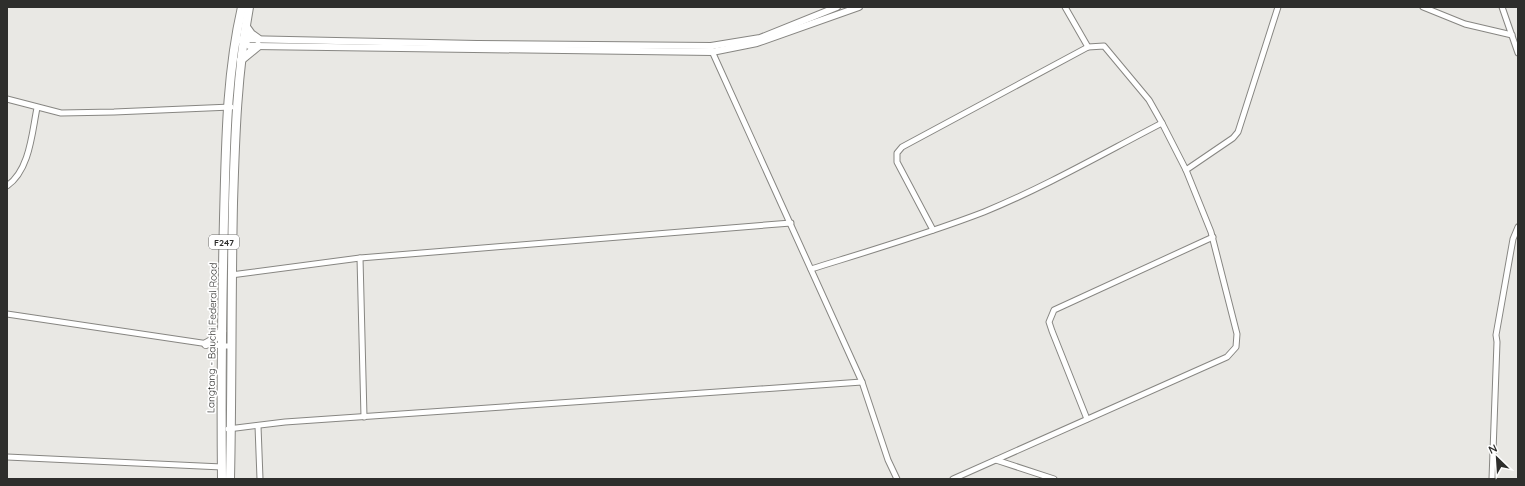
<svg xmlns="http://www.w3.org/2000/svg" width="1525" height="486" viewBox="0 0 1525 486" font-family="Quicksand,sans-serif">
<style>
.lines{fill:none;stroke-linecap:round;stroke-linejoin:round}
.minor-casing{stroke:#878682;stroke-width:7}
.tertiary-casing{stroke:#878682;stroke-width:8}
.primary-casing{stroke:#878682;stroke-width:10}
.minor{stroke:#fff;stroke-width:5}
.tertiary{stroke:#fff;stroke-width:6}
.primary{stroke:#fff;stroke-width:8}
.labels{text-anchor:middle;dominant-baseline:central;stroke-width:3.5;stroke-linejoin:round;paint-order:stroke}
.shield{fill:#fff;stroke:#6d6d6b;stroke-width:1}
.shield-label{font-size:9px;font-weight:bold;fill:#2e2e2c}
.street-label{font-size:10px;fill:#2e2e2c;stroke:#fff}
</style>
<rect width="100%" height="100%" fill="#e9e8e4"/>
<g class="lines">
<g class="minor-casing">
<g id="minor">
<polyline points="1065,7 1088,47"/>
<polyline points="1423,7 1465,24 1512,35"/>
<polyline points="1502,7 1518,53"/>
<polyline points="711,49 862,382 888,460 897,479"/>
<polyline points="7,99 61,113 114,112 231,107"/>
<polyline points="1186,170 1233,138 1238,132 1278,7"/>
<path d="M 7,186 C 30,170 32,132 37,108"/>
<polyline points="933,230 897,162 897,153 902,147 1088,47 1104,46 1149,100 1162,123 1186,170 1211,232 1237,334 1236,347 1227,357 953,479"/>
<polyline points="360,258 364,417"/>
<path d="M 811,269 C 869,251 927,234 984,212 C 1045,187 1104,153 1162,123"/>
<polyline points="231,275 360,258 791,223"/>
<polyline points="7,314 222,346 231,346"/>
<polyline points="1087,419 1052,331 1049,322 1054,310 1213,237"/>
<polyline points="258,426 260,479"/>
<polyline points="228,429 285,422 862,382"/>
<polyline points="7,457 222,467"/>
<polyline points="996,460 1054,479"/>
<polyline points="1492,479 1497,342 1496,335 1513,239 1518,227"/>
</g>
</g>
<g class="tertiary-casing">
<g id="tertiary">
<polyline points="242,39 249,46 712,52 757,43 859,7"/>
<polyline points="242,42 248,39 477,44 711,46 760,38 837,7"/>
</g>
</g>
<g class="primary-casing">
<g id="primary">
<polyline points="246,27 251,34 258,39"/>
<polyline points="241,60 258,46"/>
<polyline points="206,344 213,340 222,331"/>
<path d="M 222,479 C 221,392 222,305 224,218 C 226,147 226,77 242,7"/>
<path d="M 230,479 C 232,387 231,295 233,203 C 235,136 237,73 249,7"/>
</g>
</g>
<use href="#minor" class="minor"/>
<use href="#tertiary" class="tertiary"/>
<use href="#primary" class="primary"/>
</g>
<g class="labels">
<rect class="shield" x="209" y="235" width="30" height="14" rx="3"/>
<g class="shield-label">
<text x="224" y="242">F247</text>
</g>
<g class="street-label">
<text transform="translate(212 338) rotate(-89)">Langtang - Bauchi Federal Road</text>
</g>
</g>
<rect width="1525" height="486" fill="none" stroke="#2e2e2c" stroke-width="16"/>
<g transform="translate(1497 458) rotate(335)" stroke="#ffffff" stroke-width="3" paint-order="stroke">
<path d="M0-3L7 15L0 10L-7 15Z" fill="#2e2e2c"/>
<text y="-6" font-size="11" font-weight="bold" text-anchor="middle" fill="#2e2e2c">N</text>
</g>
</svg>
